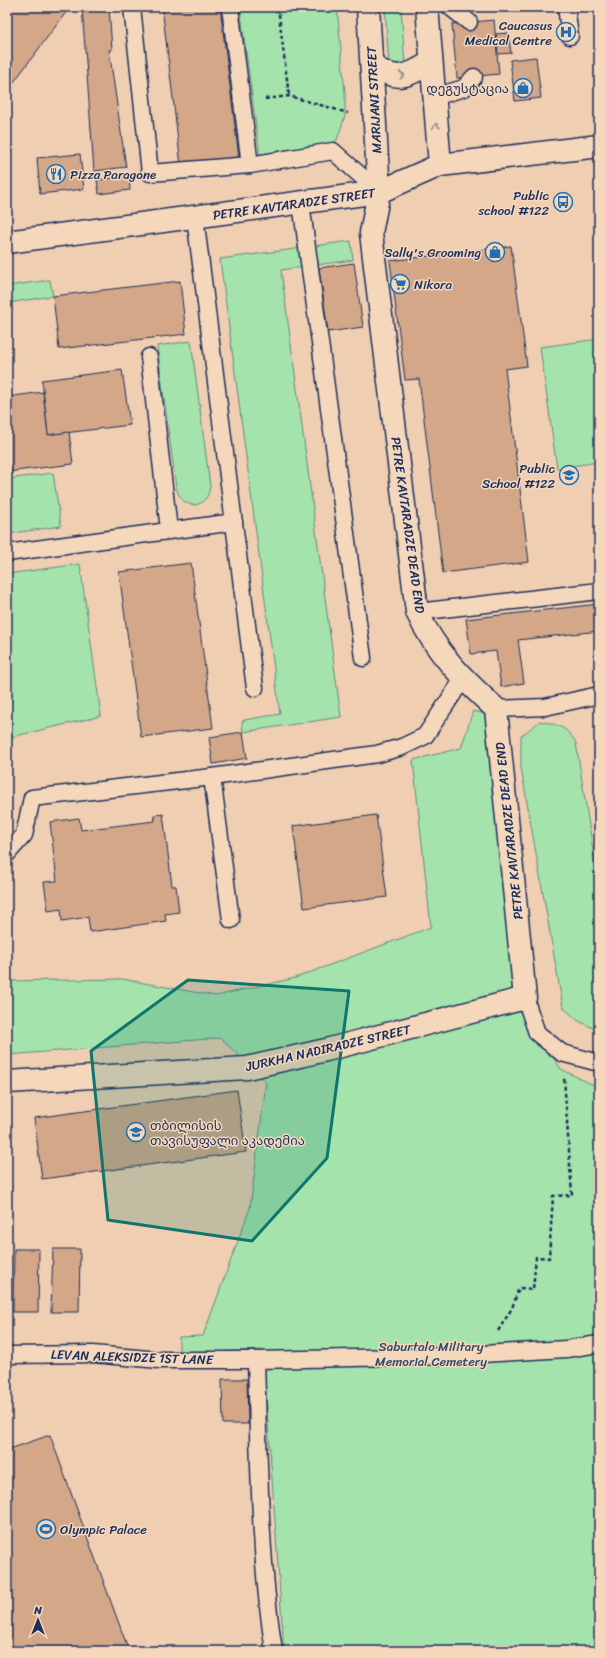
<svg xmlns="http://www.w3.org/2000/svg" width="606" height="1658" viewBox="0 0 606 1658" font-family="Sriracha,'Noto Sans Georgian',sans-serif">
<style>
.green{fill:#a4e3ab;stroke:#608984}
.building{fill:#d4a789;stroke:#1b2f5e}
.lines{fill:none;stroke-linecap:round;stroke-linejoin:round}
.lane-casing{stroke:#1b2f5e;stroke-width:19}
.street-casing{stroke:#1b2f5e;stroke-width:25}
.secondary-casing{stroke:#1b2f5e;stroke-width:25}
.path{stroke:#1b2f5e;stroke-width:2.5;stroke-dasharray:4 3;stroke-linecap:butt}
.lane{stroke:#f5d7bb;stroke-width:16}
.street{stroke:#f5d7bb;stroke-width:22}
.secondary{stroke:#f5d7bb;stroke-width:22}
.oneway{stroke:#88838c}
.marked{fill:#0f766e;fill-opacity:0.2;stroke:#0f766e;stroke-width:3;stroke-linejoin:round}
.labels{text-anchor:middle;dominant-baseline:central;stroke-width:3;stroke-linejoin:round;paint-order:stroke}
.poi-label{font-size:13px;fill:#1b2f5e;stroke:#f5d7bb;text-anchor:end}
.street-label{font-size:13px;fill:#1b2f5e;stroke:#f5d7bb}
.park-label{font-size:13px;fill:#304a6a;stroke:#f5d7bb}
</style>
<rect width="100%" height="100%" fill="#efceb1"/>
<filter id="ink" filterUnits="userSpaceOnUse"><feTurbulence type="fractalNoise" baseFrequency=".025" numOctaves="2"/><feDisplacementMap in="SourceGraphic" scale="8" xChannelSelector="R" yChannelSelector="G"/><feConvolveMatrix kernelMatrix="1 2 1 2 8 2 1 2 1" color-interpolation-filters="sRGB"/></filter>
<g filter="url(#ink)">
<g class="green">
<polygon points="240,7 337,7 345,92 345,116 337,140 328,146 260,156"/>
<polygon points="385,7 401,7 405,66 389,66"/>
<polygon points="351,241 353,260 316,265 313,246"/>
<polygon points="302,248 304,267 281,270 341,717 243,732 242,722 244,720 280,714 220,259"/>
<polygon points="50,280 53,296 7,303 7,286"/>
<polygon points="599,339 599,462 557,468 540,347"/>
<path d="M 191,341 L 210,486 C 208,510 182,512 176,487 L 157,346 Z"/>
<polygon points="53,473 61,526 7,534 7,479"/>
<polygon points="80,564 101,716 7,738 7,574"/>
<polygon points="473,711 485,714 528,1021 561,1069 599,1088 599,1651 284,1651 263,1350 179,1353 179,1337 203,1336 250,1208 266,1083 221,1038 7,1055 7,981 122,979 216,996 295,978 431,927 413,760 461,748"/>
<path d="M 540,721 C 558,725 566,726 576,743 L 599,888 L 599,1031 L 577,1020 L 563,1007 L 521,768 L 521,736 Z"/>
</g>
<g class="building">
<polygon points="7,7 70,7 7,91"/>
<polygon points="82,7 109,7 112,50 109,50 126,167 94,171"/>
<polygon points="162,7 220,7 239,158 181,165"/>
<polygon points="494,20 499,74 457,78 452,24"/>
<polygon points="508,33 511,53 498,54 496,34"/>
<polygon points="536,57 541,98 515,101 510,60"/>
<polygon points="80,154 84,189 40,194 37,158"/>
<polygon points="129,176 130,190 99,194 97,180"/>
<polygon points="511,246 527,366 505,369 529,562 443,573 419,379 405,380 390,261"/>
<polygon points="354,263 363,327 328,332 319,268"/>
<polygon points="180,281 186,334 59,349 53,296"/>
<polygon points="122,370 130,425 48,435 42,380"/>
<polygon points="43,392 48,435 69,432 73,464 7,472 7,397"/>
<polygon points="191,563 213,728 141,737 119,572"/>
<polygon points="599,604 599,631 518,640 524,683 501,687 496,651 471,654 466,619"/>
<polygon points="243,732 247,758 213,764 209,737"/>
<polygon points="163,814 172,886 176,886 179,912 165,914 166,921 90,932 88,917 62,921 61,909 48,911 44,882 57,881 50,822 79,818 81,830 155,821 154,815"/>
<polygon points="376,815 387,897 304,908 293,826"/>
<polygon points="237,1090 246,1152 42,1179 34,1118"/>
<polygon points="14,1249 39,1249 38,1312 13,1312"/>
<polygon points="53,1249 80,1249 79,1312 51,1312"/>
<polygon points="222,1379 247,1379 248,1424 223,1424"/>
<polygon points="50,1435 71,1493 129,1651 7,1651 7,1450"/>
</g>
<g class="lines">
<g class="lane-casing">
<g id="lane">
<polyline points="132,7 150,173 250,165 333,151 379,192"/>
<polyline points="230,7 250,165"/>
<polyline points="450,7 469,22"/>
<polyline points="566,7 570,36"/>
<polyline points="434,97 464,88 474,77"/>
<polyline points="301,203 363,658"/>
<polyline points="195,217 255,688"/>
<polyline points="149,357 169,530"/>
<polyline points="7,553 234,522"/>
<polyline points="417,612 599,591"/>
<polyline points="496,709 545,707 599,695"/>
<polyline points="212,777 377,754 402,747 425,736 463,679"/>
<polyline points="7,854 24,835 32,798 212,777 231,920"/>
<polyline points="525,998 537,1033 562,1053 599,1063"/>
<polyline points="7,1355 93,1354 159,1360 256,1360 449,1356 566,1349 599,1344"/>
<path d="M 256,1360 C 259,1457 259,1555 274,1651"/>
</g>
</g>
<g class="street-casing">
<path id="street" d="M 7,1082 L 247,1068 L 326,1050 L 525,998 L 496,709 C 463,679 436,653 417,612 L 371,233 L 379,192"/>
</g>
<g class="secondary-casing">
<g id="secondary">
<polyline points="368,7 379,192"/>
<polyline points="427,7 440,165"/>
<path d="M 372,65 C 395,82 408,77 431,62"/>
<polyline points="7,242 379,192 440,165 599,146"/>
</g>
</g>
<g class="path">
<polyline points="278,7 289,96"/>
<polyline points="265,99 289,96 348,113"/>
<polyline points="498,1331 512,1308 519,1288 533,1289 536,1257 549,1258 553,1196 572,1195 564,1077"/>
</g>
<use href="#lane" class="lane"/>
<use href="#street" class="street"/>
<use href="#secondary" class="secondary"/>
</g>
<defs><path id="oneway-chevron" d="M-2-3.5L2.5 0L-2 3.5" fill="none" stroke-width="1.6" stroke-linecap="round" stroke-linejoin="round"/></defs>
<g class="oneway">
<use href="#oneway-chevron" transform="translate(402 75) rotate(-7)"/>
<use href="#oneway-chevron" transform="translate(436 126) rotate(-95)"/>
</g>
</g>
<path class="marked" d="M 188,980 L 349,991 L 327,1158 L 252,1241 L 108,1220 L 91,1051 Z"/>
<defs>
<g id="hospital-ring" transform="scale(1)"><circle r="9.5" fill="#f5d7bb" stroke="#1f6fb2" stroke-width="1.5"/><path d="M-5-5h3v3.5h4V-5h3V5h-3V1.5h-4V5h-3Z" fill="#1f6fb2"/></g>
<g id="shop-ring" transform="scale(1)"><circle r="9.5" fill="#f5d7bb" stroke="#1f6fb2" stroke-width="1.5"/><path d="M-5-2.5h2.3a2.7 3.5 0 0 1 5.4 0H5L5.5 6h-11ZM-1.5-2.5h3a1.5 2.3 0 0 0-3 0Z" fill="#1f6fb2"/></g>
<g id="restaurant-ring" transform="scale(1)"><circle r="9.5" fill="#f5d7bb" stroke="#1f6fb2" stroke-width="1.5"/><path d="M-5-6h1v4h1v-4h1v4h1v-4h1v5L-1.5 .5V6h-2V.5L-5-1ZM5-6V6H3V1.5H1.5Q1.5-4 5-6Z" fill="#1f6fb2"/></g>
<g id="bus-ring" transform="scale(1)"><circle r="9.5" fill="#f5d7bb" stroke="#1f6fb2" stroke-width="1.5"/><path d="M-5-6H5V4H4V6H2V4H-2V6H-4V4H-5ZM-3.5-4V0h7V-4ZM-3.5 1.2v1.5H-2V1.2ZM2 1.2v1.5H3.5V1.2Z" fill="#1f6fb2"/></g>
<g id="supermarket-ring" transform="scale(1)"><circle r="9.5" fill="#f5d7bb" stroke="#1f6fb2" stroke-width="1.5"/><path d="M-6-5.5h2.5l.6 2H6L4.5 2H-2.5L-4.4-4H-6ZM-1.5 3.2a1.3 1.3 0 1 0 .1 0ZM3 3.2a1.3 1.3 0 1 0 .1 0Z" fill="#1f6fb2"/></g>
<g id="school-ring" transform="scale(1)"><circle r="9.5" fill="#f5d7bb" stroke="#1f6fb2" stroke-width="1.5"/><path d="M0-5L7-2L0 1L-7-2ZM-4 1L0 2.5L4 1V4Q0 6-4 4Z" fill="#1f6fb2"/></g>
<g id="university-ring" transform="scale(1)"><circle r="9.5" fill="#f5d7bb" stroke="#1f6fb2" stroke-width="1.5"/><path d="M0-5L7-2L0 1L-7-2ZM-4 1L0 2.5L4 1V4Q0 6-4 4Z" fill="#1f6fb2"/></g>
<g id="stadium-ring" transform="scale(1)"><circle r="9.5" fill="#f5d7bb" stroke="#1f6fb2" stroke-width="1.5"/><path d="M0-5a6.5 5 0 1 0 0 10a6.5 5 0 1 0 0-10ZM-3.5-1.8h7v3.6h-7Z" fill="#1f6fb2"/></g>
</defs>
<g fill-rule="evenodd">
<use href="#hospital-ring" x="566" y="32"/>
<use href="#shop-ring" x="523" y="88"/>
<use href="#restaurant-ring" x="56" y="174"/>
<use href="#bus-ring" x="563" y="202"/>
<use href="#shop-ring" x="495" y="252"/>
<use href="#supermarket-ring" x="400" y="284"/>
<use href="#school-ring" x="569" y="475"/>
<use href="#university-ring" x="136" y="1132"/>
<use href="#stadium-ring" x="46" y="1529"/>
</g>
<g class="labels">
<g class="poi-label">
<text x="552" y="25">Caucasus<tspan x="552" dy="15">Medical Centre</tspan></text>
<text x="509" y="88">დეგუსტაცია</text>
<text x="70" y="174" text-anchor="start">Pizza Paragone</text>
<text x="549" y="195">Public<tspan x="549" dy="15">school #122</tspan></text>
<text x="481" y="252">Sally's Grooming</text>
<text x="414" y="284" text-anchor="start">Nikora</text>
<text x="555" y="468">Public<tspan x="555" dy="15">School #122</tspan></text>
<text x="150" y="1125" text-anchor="start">თბილისის<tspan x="150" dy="15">თავისუფალი აკადემია</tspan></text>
<text x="60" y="1529" text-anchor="start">Olympic Palace</text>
</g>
<g class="street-label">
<text transform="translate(374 100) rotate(-93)">MARIJANI STREET</text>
<text transform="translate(294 204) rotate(-8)">PETRE KAVTARADZE STREET</text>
<text transform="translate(408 525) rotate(82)">PETRE KAVTARADZE DEAD END</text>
<text transform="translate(509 831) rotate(-96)">PETRE KAVTARADZE DEAD END</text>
<text transform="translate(328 1048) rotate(-13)">JURKHA NADIRADZE STREET</text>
<text transform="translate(132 1357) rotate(2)">LEVAN ALEKSIDZE 1ST LANE</text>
</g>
<g class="park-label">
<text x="431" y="1346">Saburtalo Military<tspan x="431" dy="15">Memorial Cemetery</tspan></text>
</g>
</g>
<rect width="606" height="1658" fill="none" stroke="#f5d7bb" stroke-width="24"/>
<rect x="12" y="12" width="582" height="1634" fill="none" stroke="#1b2f5e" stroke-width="1.5" filter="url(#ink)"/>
<g transform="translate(38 1620)" stroke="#f5d7bb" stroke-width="3" paint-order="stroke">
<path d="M0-3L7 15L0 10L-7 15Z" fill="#1b2f5e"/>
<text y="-6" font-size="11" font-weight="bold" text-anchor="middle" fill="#1b2f5e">N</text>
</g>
</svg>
